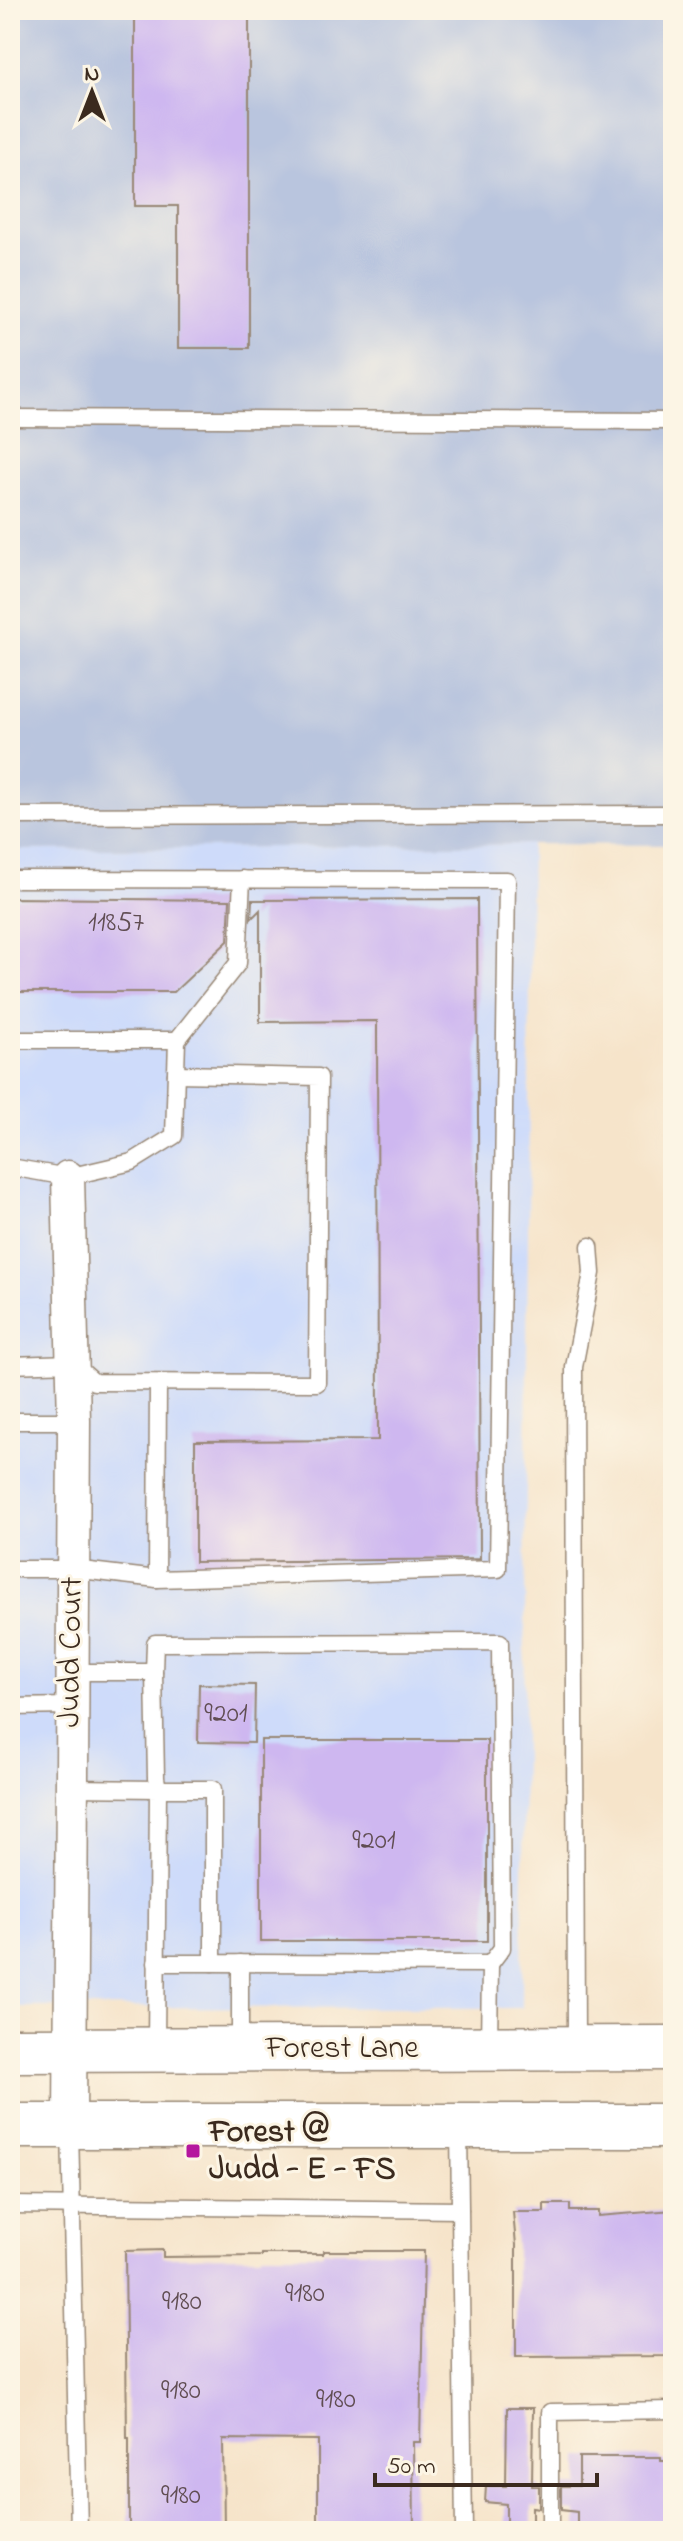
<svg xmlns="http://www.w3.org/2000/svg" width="683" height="2541" viewBox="0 0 683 2541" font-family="'Indie Flower',sans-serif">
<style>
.built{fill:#cedbfa}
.industrial{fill:#b9c5de}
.building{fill:#ceb7f0}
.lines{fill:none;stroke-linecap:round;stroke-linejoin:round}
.service-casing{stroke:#988774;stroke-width:19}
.minor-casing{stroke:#988774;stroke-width:35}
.secondary-casing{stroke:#988774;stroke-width:47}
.service{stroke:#fff;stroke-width:16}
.minor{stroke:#fff;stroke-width:32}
.secondary{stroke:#fff;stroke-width:44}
.poi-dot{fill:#b5179e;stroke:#fcf5e5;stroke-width:3}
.labels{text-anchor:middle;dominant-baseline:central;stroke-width:6;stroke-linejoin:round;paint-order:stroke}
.number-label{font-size:28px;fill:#604d52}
.street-label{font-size:32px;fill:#3b2a1e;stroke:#fcf5e5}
.poi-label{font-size:32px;font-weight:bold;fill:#3b2a1e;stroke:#fcf5e5;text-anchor:start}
</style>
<rect width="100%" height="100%" fill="#fcf5e5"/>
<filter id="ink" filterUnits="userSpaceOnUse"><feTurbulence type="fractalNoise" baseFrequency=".0125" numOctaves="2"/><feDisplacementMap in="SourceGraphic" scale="16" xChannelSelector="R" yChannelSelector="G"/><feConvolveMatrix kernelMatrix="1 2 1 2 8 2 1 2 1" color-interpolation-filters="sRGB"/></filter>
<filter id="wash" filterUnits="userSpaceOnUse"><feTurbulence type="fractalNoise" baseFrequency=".006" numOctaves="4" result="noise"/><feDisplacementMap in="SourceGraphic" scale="32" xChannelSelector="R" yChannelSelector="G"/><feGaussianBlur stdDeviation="1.8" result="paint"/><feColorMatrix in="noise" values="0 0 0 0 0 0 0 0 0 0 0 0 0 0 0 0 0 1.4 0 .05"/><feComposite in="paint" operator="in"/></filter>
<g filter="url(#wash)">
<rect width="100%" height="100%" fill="#f6e4ca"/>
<polygon class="built" points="531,844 522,2008 10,2007 10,850"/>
<polygon class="industrial" points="10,10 673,10 673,845 531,844 10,850"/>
<g id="blocks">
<g class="building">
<polygon points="135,10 249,10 249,348 178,348 178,206 135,206"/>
<polygon points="10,898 230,900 228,941 174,992 10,992"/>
<polygon points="477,899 480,1559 195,1562 195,1441 378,1440 377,1021 260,1022 260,910 251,919 252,900"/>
<polygon points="199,1684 255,1685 254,1743 198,1742"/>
<rect x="261" y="1740" width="226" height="201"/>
<polygon points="544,2204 570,2204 570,2211 598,2211 598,2216 673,2210 673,2356 516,2357 516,2245 513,2212 544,2212"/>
<polygon points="163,2250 163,2257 262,2256 262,2254 323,2254 323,2251 424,2251 420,2442 413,2442 414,2531 318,2531 318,2440 223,2439 224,2531 129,2531 129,2438 127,2438 125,2251"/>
<polygon points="507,2408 533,2408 532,2486 539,2486 539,2508 532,2507 532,2531 506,2531 506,2504 485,2502 486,2486 506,2486"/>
<polygon points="579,2457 661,2457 661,2461 673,2461 673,2531 577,2531 577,2512 561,2510 561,2486 579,2486"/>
</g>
</g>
</g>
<g filter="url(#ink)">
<use href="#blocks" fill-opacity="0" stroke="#988774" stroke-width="2"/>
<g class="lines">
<g class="service-casing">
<g id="service">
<polyline points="10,418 673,421"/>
<polyline points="10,816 673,814"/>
<polyline points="10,879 507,880 498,1569 157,1579 73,1569 10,1569"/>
<polyline points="10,1040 177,1040"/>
<polyline points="10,1167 68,1177 132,1162 174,1136 177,1040 238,963 242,879"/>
<polyline points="10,1365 72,1363 94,1382 317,1383 319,1077 176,1074"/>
<polyline points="10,1421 74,1421"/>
<polyline points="157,1579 158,1383"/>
<polyline points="72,1672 154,1672 155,1643 500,1642 502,1948 490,1964"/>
<polyline points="154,1672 156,1778 158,1789 213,1789 213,1963 490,1964 489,2047"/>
<polyline points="10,1707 72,1706"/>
<polyline points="71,1788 158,1789 156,2048"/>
<polyline points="156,1963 213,1963"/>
<polyline points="240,1963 240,2049"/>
<polyline points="576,2046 574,1367 592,1273 590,1246"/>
<polyline points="459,2127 464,2531"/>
<polyline points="70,2128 79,2531"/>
<polyline points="10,2205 460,2210"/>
<polyline points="550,2531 550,2412 673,2410"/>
</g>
</g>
<g class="minor-casing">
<polyline id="minor" points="68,1177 74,1421 70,2127"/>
</g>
<g class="secondary-casing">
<g id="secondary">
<polyline points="10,2050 673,2048"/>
<polyline points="10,2126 673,2126"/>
</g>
</g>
<use href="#service" class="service"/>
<use href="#minor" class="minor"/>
<use href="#secondary" class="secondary"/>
</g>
</g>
<rect class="poi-dot" x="185" y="2143" width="16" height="16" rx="4"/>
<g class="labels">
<g class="number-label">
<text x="116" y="923">11857</text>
<text x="226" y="1714">9201</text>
<text x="374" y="1841">9201</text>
<text x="305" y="2294">9180</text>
<text x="182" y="2302">9180</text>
<text x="181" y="2391">9180</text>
<text x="336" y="2400">9180</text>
<text x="181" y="2496">9180</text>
</g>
<g class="street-label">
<text transform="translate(72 1652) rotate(-89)">Judd Court</text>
<text x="342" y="2049">Forest Lane</text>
</g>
<g class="poi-label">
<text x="209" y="2133">Forest @<tspan x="209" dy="37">Judd - E - FS</tspan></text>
</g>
</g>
<rect width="683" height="2541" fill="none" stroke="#fcf5e5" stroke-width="40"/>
<g transform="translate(92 92)" stroke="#fcf5e5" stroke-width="6" paint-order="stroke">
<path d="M0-6L14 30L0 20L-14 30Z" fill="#3b2a1e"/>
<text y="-12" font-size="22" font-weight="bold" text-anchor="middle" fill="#3b2a1e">N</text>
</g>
<path d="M375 2473v12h222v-12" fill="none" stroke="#3b2a1e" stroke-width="4"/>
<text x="387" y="2473" font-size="24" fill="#3b2a1e" stroke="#fcf5e5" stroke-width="6" paint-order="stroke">50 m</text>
</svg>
